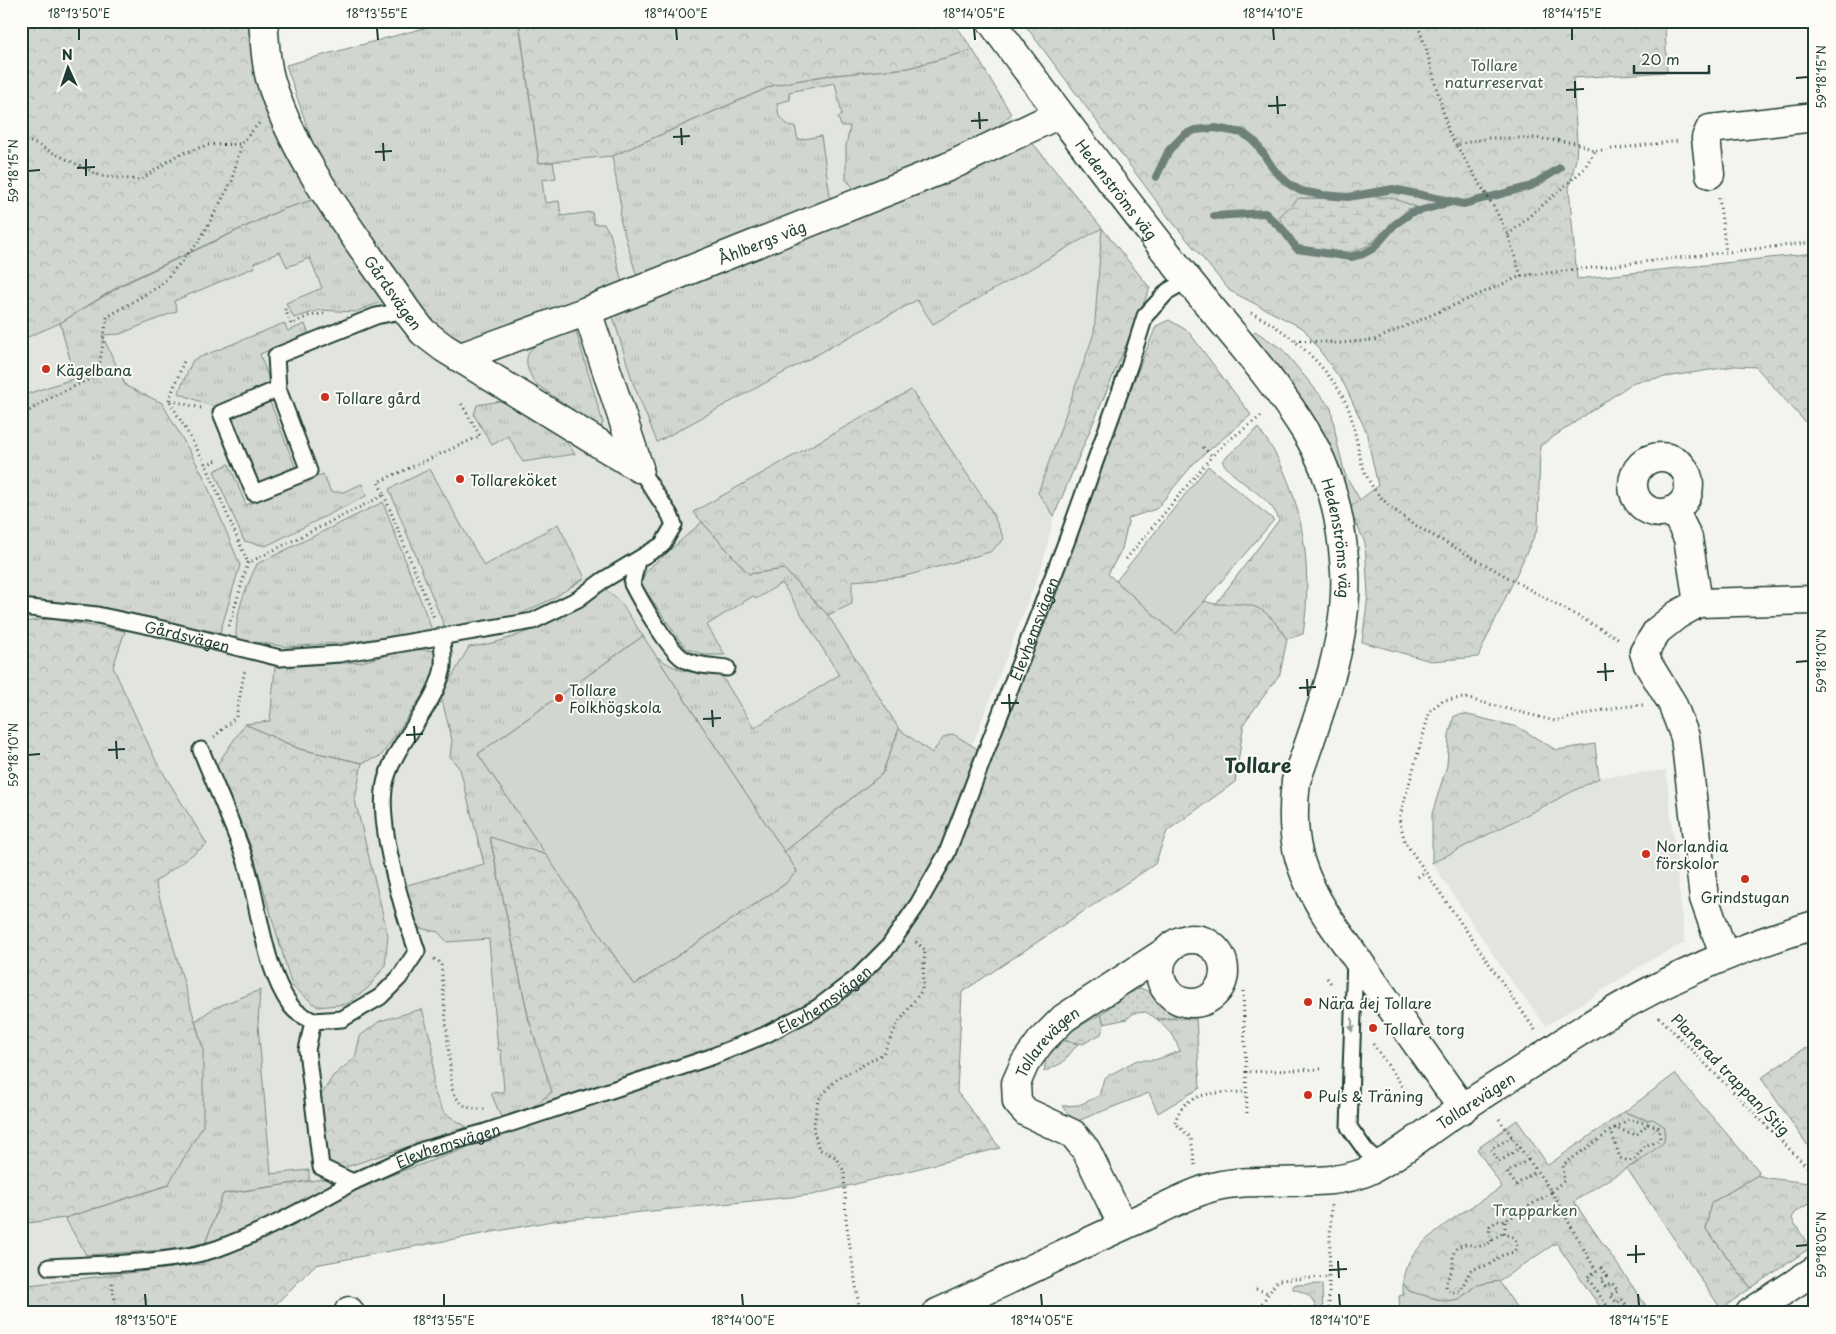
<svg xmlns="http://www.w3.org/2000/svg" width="1836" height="1334" viewBox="0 0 1836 1334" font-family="'Playpen Sans',sans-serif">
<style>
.built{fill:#e2e5df}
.grass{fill:url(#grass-tufts);stroke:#788a82}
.forest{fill:url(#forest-crowns);stroke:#788a82}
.wetland{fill:url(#wetland-marsh);stroke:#788a82}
.garden{fill:url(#garden-dots);stroke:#788a82}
.pitch{fill:#d1d6d1;stroke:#788a82}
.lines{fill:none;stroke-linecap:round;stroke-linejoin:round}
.stream{stroke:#6e8179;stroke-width:8}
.lane-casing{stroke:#1f3d34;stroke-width:19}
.street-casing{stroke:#1f3d34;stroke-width:31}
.path{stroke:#1f3d34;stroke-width:3;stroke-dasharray:1 4;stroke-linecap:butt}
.lane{stroke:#fdfcf7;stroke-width:15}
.street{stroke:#fdfcf7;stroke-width:28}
.oneway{fill:#8e9c96}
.ticks{fill:none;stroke:#1f3d34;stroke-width:2}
.poi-dot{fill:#c8321e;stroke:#fdfcf7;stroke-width:2}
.labels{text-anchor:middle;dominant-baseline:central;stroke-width:4;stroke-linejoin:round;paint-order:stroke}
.park-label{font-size:15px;fill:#435c53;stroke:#fdfcf7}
.street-label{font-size:15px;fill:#1f3d34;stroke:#fdfcf7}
.poi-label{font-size:15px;fill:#1f3d34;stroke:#fdfcf7;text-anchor:start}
.district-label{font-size:20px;font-weight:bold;fill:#1f3d34;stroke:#fdfcf7}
.neatline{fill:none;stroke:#1f3d34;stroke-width:2}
.ticks-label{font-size:12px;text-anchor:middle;fill:#1f3d34}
</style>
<defs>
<pattern id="grass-tufts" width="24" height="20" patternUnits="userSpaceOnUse" patternTransform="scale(1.25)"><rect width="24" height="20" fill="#d1d6d1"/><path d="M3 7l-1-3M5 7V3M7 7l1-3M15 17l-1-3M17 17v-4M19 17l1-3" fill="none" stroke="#b3b9b4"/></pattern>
<pattern id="forest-crowns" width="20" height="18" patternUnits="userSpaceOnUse" patternTransform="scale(1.25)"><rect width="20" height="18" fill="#d1d6d1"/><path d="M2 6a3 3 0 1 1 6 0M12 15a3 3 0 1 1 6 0" fill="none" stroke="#b3b9b4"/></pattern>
<pattern id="wetland-marsh" width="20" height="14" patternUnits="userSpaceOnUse" patternTransform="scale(1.25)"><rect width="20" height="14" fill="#d1d6d1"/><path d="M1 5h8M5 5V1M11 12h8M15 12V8" fill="none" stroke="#b3b9b4"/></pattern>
<pattern id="garden-dots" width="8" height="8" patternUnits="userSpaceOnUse" patternTransform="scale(1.25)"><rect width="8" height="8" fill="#d1d6d1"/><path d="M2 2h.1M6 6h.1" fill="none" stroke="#b3b9b4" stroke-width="1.8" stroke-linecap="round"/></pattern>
</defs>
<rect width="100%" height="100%" fill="#f4f4ef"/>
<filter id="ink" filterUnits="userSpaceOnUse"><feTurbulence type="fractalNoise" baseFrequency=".02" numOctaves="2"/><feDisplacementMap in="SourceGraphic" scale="10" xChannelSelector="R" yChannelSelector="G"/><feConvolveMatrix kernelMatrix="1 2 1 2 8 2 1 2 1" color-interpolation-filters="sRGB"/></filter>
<g filter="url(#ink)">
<g class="built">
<polygon points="973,50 1011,114 1102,228 1094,333 1038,493 1054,516 1043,563 972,746 953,734 944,737 932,753 899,730 785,884 634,985 553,1091 492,1139 358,1187 225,1262 21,1286 21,1224 65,1218 203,1049 155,882 207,844 156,761 113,667 49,619 21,621 21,340 60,323 124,284 539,163 612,156 823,76 908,68"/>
<polygon points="1666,770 1685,943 1649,961 1546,1026 1506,974 1432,863 1601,777"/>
</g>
<g class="grass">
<polygon points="450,21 519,21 539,163 553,162 556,178 542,180 545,203 559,201 561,216 592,212 594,224 604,224 610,233 622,283 482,338 452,342 433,332 337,192 315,150 286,65"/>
<polygon points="973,50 1011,114 990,134 857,191 846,180 846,146 850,126 841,126 838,117 842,115 835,83 789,92 790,100 777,103 779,116 790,127 795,126 798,140 821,136 831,202 637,277 620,219 621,207 612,156 774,85 823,76 908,68"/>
<polygon points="1030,140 1102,228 933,324 917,300 657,442 633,383 612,313"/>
<polygon points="322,197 389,299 355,312 320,310 294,318 286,303 322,288 310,258 287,267 280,252 254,263 255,267 174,301 177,311 120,334 102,335 126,386 162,403 202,473 240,565 220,633 100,608 21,601 21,396 75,378 60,323 124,284 283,209"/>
<polygon points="284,323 288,331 305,324 309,334 260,354 268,377 269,384 214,407 178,393 193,360"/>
<path d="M 575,328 L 603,423 L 600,429 L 536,384 C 509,346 547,338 575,328 Z"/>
<polygon points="1255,331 1282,349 1331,408 1337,442 1345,474 1360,500 1349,508 1245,342"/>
<polygon points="269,399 296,469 256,483 229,415"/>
<polygon points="500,401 531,410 565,440 575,454 523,462 508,436 492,445 474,415 477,405"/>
<path d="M 1258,428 C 1302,483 1314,566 1303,634 L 1287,639 L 1270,616 L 1215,605 L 1279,520 C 1270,494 1236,484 1222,461 Z"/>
<polygon points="229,464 246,505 323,474 331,492 343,492 362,484 366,496 266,546 244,541 214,471"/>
<polygon points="430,469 484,566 558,524 585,578 552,599 506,621 445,628 389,489"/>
<path d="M 383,502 L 432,630 L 351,642 L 288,647 L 236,639 C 235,613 246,587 257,564 Z"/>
<path d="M 702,522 L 749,574 L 784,569 L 828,615 L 899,729 L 882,774 L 784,852 L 656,656 C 675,671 695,675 720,673 L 754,728 L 839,675 L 782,583 L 756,599 L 753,596 L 707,625 L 725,655 L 705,655 L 685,648 L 641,584 L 646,571 Z"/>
<path d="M 605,589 L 621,603 L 643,636 L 478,754 L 547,855 L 490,838 L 529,1020 L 553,1091 L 525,1113 L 501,1117 L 491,1093 L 504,1092 L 501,1050 L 498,1050 L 489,939 L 447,942 L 438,932 L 419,928 C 411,914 404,901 407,885 L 484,864 L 460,769 L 450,757 L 452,740 L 441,696 L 469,647 C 518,642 564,615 605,589 Z"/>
<polygon points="411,649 436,651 434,678 381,756 362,763 299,749 245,724 270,721 275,667 361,662"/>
<polygon points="260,990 258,1025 271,1174 309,1170 309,1181 223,1194 205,1244 166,1250 86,1255 65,1218 168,1185 203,1049 195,1021 214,1008"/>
<polygon points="1196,1018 1200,1088 1158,1113 1149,1093 1075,1122 1062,1106 1079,1105 1099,1096 1104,1078 1137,1060 1155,1060 1180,1051 1174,1037 1157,1019"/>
<path d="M 1675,1074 L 1759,1171 L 1758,1175 L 1711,1203 L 1706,1229 L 1751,1288 L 1721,1309 L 1626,1167 C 1638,1167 1646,1154 1656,1148 L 1653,1120 L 1646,1120 L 1624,1112 Z"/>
<polygon points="1499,1281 1520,1313 1400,1313 1399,1296 1403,1295 1403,1283 1409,1291 1445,1301 1466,1294 1476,1285"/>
<path d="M 1322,1284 L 1323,1313 L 1316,1313 C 1315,1297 1307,1293 1293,1289 L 1293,1285 Z"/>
</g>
<g class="forest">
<polygon points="21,21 247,21 269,112 322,197 283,209 124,283 60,323 21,340"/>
<polygon points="519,21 953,21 973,50 908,68 823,76 774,85 612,156 539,163"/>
<polygon points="1022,21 1682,21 1665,24 1667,72 1573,78 1577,143 1576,159 1569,188 1577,279 1815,253 1815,433 1756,367 1735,366 1634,382 1540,446 1538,528 1478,657 1431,661 1362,642 1368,595 1365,543 1349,508 1378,486 1366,431 1344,384 1304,329 1230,291 1169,218"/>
<polygon points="1102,228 1150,288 1054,516 1038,493 1094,333"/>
<path d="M 1169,320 L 1188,331 L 1251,415 L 1195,462 L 1156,509 L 1129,518 L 1122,549 L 1108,574 L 1176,634 L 1205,601 C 1214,605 1221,604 1231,604 C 1263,603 1270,615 1287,639 L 1280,674 L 1244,723 L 1235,782 L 1167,831 L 1155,864 L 962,992 L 957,1092 L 1000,1148 L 812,1195 L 552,1221 L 315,1265 L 267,1313 L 21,1313 L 21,1286 L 203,1264 L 205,1244 L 223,1194 L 323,1179 L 358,1187 L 492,1139 L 552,1092 L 529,1020 L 490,837 L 547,855 L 634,985 L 785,884 L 797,871 L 784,852 L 882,774 L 899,729 L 932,753 L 944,737 L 953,734 L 989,756 L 1027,668 L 1094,480 L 1156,326 Z"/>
<polygon points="911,390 991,510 1004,539 990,552 902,577 852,581 852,604 828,615 784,569 749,574 693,512"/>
<polygon points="49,619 125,631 113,667 156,761 207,844 155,882 203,1049 203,1126 168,1185 65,1218 21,1224 21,622"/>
<polygon points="1464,714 1518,727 1556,750 1595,744 1599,778 1432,863 1432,814 1447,765 1449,735 1454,716"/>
<polygon points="245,724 299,749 362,763 355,800 388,935 385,966 368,988 347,1004 318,1007 292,986 251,847 216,766"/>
<polygon points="422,1009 433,1048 433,1089 444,1113 467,1127 343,1168 328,1163 320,1097 333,1076 355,1058 360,1036 380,1021"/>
<polygon points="1101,1014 1104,1024 1101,1034 1083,1044 1062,1040 1073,1030"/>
<polygon points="1815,1048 1815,1156 1761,1078 1803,1049"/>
<path d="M 1624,1112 L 1646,1120 L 1653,1119 L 1665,1127 L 1664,1142 C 1636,1166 1604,1180 1574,1202 L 1651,1313 L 1604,1313 L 1556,1243 L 1499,1281 L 1476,1285 L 1459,1299 L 1445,1301 L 1419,1294 L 1409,1291 L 1403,1283 C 1403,1242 1472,1208 1502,1187 L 1477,1149 L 1517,1120 L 1548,1165 Z"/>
<polygon points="1758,1175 1767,1178 1809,1183 1815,1192 1815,1200 1794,1213 1792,1219 1810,1248 1751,1288 1706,1229 1711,1203"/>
</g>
<polygon class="wetland" points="1372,197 1389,197 1417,207 1408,209 1369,245 1353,252 1321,251 1297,247 1279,217 1299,198 1356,199"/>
<g class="garden">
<path d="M 1140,988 C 1157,994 1169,1002 1176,1018 L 1157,1019 L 1146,1012 L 1134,1013 L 1127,1019 L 1104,1024 L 1101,1014 L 1129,993 Z"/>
<polygon points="1062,1040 1078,1044 1062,1063 1044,1072 1047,1050"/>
</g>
<g class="pitch">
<polygon points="1208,466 1274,520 1176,634 1116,581"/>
<polygon points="643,636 797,871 785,884 634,985 478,754"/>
</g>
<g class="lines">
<g class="stream">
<polyline points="1156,177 1169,150 1184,135 1195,130 1215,128 1243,133 1256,143 1275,171 1289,184 1301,191 1323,195 1348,197 1393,189 1464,204 1531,186 1560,168"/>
<polyline points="1214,216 1265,213 1284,231 1297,249 1351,257 1363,254 1374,248 1394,225 1411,213 1449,203"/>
</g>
<g class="lane-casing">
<g id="lane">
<polyline points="278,389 221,413 254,493 309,471 278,389 276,356 376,316 406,310"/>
<path d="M 637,561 L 632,584 C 640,600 668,648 682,658 C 694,666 712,666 727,668"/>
<path id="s1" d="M 21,607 L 97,615 L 163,629 L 280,658 L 339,654 L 533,621 L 578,599 L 602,581 L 662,545 L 674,525 L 670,515 L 639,468"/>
<path id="s2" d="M 442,637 C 442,648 445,661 442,672 C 433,708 399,739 387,776 C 373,815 403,911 417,951 L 399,978 L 380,997 L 342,1019 L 313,1021 L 307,1050 L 321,1167 L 353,1182 L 423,1150 L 482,1133 L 711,1057 L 765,1035 L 817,1008 L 858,977 L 889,946 L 918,904 L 947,853 L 1067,540 L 1130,364 L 1145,316 L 1168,291 L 1187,280"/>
<path d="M 201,750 C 215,785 231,820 244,856 C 259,902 263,968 291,1006 C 296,1013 305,1017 313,1021"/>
<polyline points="1355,959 1349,1127 1366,1151 1381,1164"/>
<path d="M 49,1267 C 99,1264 173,1264 219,1248 C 266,1231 310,1206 353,1182"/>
</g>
</g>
<g class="street-casing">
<g id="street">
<path id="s3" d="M 263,21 C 265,39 265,60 270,78 C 293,160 359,240 406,310 L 423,332 L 444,348 L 639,468"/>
<path id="s4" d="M 991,21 C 1049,101 1109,179 1170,257 C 1215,316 1267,369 1306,432 C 1331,472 1342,524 1345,571 C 1349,640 1318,717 1296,781 C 1289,838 1298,871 1328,918 L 1463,1109"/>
<polyline points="1710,174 1706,138 1710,129 1815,117"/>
<polyline points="587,311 639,468"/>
<path id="s5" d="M 461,357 L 587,311 L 948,167 L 1059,114"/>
<circle cx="1661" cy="485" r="28"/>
<polyline points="1674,510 1688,538 1698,603"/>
<circle cx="1192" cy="971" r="32"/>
<polyline points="1724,955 1704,898 1685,737 1672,703 1648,664 1644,652 1657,631 1677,615 1698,603 1815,600"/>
<path id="s6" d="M 1123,1226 L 1086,1150 L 1073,1134 L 1026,1112 L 1017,1102 L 1016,1083 L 1025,1063 L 1041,1041 L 1064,1018 L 1168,950"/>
<polyline points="349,1311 350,1313"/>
<path id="s7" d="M 937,1313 C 1006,1282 1073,1248 1141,1218 C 1164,1208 1188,1194 1213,1187 C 1260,1175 1327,1190 1368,1171 C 1389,1161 1407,1147 1425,1134 C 1464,1105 1507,1080 1547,1053 C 1630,996 1718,953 1815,925"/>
<polyline points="1750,1313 1815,1270"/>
</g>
</g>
<g class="path">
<polyline points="1416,21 1425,45 1449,133 1456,145"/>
<polyline points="21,142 27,140 101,176 140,180 176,156 207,145 241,144"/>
<polyline points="1719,198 1726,252"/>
<polyline points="1508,235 1583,170 1595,151"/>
<polyline points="1521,276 1508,235 1495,209 1456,145 1487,138 1534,138 1577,143 1595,151 1679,141"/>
<polyline points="285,309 291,324 309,316 327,313"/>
<path d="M 1251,313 C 1287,328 1338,375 1350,413 C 1359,441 1357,469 1378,494 C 1401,521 1435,536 1465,553 C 1517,583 1569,611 1621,640"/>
<polyline points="1295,340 1340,343 1374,340 1521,276 1815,242"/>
<polyline points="169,400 184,361"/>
<polyline points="201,408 169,400 206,465 248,563"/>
<polyline points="21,416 48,399 98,375 107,317 161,285 200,240 232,181 241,144 259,123"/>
<polyline points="1203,447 1212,456 1225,443 1264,414"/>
<polyline points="206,465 219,459"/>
<polyline points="384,495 434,618"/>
<polyline points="1126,559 1212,456"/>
<polyline points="229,626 248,563 384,495 378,482 480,436 461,403"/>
<polyline points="214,737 236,717 245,669"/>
<polyline points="1418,877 1426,871"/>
<path d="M 434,959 L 441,963 L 452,1089 C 459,1105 467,1110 485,1109"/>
<polyline points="1327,978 1333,986"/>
<polyline points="1243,991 1246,1072 1322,1069"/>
<polyline points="1659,1017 1815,1175"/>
<polyline points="1535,1030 1405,842 1399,819 1430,711 1443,700 1465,698 1555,721 1618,707 1643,705"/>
<polyline points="1373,1044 1408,1094 1421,1099"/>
<polyline points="1246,1072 1247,1116"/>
<polyline points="1499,1119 1552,1192 1596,1271"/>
<polyline points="1615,1128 1629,1119 1648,1124"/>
<polyline points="1512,1137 1491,1149 1499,1162 1520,1148"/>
<polyline points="1528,1160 1507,1172 1516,1185 1536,1171"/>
<path d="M 1195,1165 L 1191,1138 L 1175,1123 C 1183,1089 1219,1093 1246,1092"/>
<polyline points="1551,1191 1564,1181 1563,1165 1615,1128 1636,1135 1648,1124 1658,1127 1660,1138 1657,1142 1644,1146 1635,1159 1629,1161 1620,1158 1611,1131"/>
<path d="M 1503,1233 L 1515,1238 L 1517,1246 L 1514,1252 L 1500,1256 L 1491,1264 L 1471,1270 L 1460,1291 L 1452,1292 L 1447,1289 C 1444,1280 1450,1277 1452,1270 C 1455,1257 1449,1248 1466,1244 C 1492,1249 1483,1244 1503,1233 Z"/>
<polyline points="1505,1233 1505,1221 1552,1192"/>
<polyline points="1492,1241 1489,1233 1490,1226 1497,1221 1505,1221"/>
<polyline points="21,1272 31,1271"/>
<polyline points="1329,1277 1329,1313"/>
<polyline points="112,1283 117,1313"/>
<polyline points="1256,1289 1268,1293"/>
<polyline points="1260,1306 1276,1312"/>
<polyline points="1246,1307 1246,1313"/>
<polyline points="1276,1312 1285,1306 1294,1307 1300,1313"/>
<polyline points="860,1313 846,1220 844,1171 835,1157 819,1149 813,1129 818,1100 836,1080 883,1054 897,1025 922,990 925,950 915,941"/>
<polyline points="1219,1313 1260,1306 1278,1280 1329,1277 1331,1205"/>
<polyline points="1612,1313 1587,1277 1601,1268 1607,1276 1601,1279 1606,1287 1612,1283 1618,1291 1610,1295 1617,1303 1622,1299 1627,1306 1622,1310 1624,1313"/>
<polyline points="1632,1313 1633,1313"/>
</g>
<use href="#lane" class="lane"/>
<use href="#street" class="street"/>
</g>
<defs><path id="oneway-solid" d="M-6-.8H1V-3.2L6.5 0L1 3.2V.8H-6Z" transform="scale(1.25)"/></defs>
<use class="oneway" href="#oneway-solid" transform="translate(1352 1025) rotate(91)"/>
</g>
<path class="ticks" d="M 79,28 L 79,40M 377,28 L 378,40M 676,28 L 677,40M 974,28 L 975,40M 1273,28 L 1274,40M 1572,28 L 1572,40M 1796,78 L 1808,77M 1575,81 L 1575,98M 1566,90 L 1584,89M 1277,96 L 1278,114M 1268,106 L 1286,105M 979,112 L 980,129M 971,121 L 988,120M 681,128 L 682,145M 673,137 L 690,136M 383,143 L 384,161M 375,152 L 392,151M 86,159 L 86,176M 77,168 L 95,167M 28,171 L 40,170M 1796,662 L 1808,661M 1605,663 L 1606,681M 1597,672 L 1614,671M 1307,679 L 1308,696M 1299,688 L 1316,687M 1009,694 L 1010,712M 1001,703 L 1019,703M 712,710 L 713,727M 703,719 L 721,718M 414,726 L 415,743M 406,735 L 423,734M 116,741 L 117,759M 108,750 L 125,749M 28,755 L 40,754M 1636,1245 L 1636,1263M 1796,1246 L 1808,1245M 1627,1255 L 1645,1254M 1338,1261 L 1339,1278M 1329,1270 L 1347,1269M 145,1294 L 146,1306M 444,1294 L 444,1306M 742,1294 L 743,1306M 1041,1294 L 1042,1306M 1339,1294 L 1340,1306M 1638,1294 L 1639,1306"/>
<g class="poi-dot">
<circle cx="46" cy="369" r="5"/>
<circle cx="325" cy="397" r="5"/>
<circle cx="460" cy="479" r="5"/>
<circle cx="559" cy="698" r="5"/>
<circle cx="1646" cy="854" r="5"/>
<circle cx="1745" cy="879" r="5"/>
<circle cx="1308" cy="1002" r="5"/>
<circle cx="1373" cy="1028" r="5"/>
<circle cx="1308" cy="1095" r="5"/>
</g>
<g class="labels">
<g class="park-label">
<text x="1494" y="64">Tollare<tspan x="1494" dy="17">naturreservat</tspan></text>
<text x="1535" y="1209">Trapparken</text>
</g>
<g class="street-label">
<text stroke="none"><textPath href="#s4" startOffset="210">Hedenströms väg</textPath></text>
<text stroke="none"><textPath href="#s5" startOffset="322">Åhlbergs väg</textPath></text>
<text stroke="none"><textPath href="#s3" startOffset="306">Gårdsvägen</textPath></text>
<text stroke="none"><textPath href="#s4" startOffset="630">Hedenströms väg</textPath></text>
<text stroke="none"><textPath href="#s2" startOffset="1590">Elevhemsvägen</textPath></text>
<text stroke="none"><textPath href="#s1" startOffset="169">Gårdsvägen</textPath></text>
<text stroke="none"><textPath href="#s2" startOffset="1155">Elevhemsvägen</textPath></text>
<text stroke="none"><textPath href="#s6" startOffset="242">Tollarevägen</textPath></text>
<text transform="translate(1731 1074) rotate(46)">Planerad trappan/Stig</text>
<text stroke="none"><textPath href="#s7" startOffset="589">Tollarevägen</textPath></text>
<text stroke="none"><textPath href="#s2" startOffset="750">Elevhemsvägen</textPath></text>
</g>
<g class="poi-label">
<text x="56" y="369">Kägelbana</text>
<text x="335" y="397">Tollare gård</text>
<text x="470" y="479">Tollareköket</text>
<text x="569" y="689">Tollare<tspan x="569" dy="17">Folkhögskola</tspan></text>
<text x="1656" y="845">Norlandia<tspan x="1656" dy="17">förskolor</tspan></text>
<text x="1745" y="896" text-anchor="middle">Grindstugan</text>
<text x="1318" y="1002">Nära dej Tollare</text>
<text x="1383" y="1028">Tollare torg</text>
<text x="1318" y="1095">Puls &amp; Träning</text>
</g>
<g class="district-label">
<text x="1258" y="765">Tollare</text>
</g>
</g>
<rect width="1836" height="1334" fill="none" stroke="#fdfcf7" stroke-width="55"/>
<g transform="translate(68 68) rotate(357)" stroke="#fdfcf7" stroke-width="4" paint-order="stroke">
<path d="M0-4L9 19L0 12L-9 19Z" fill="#1f3d34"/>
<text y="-8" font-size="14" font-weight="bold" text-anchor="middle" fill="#1f3d34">N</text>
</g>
<path d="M1634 65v8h75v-8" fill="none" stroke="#1f3d34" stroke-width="2.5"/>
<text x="1641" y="65" font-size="15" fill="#1f3d34" stroke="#fdfcf7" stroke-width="4" paint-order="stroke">20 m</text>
<rect x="28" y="28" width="1780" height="1278" class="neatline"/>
<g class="ticks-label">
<text x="79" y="18">18°13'50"E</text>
<text x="377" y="18">18°13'55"E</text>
<text x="676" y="18">18°14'00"E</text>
<text x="974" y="18">18°14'05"E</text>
<text x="1273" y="18">18°14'10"E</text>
<text x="1572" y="18">18°14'15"E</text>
<text transform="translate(1822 77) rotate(-90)" y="4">59°18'15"N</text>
<text transform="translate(14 171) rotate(-90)" y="4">59°18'15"N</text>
<text transform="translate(1822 661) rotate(-90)" y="4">59°18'10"N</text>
<text transform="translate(14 755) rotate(-90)" y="4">59°18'10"N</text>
<text transform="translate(1822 1245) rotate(-90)" y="4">59°18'05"N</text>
<text x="146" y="1325">18°13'50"E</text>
<text x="444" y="1325">18°13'55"E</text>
<text x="743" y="1325">18°14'00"E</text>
<text x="1042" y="1325">18°14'05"E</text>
<text x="1340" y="1325">18°14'10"E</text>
<text x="1639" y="1325">18°14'15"E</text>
</g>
</svg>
